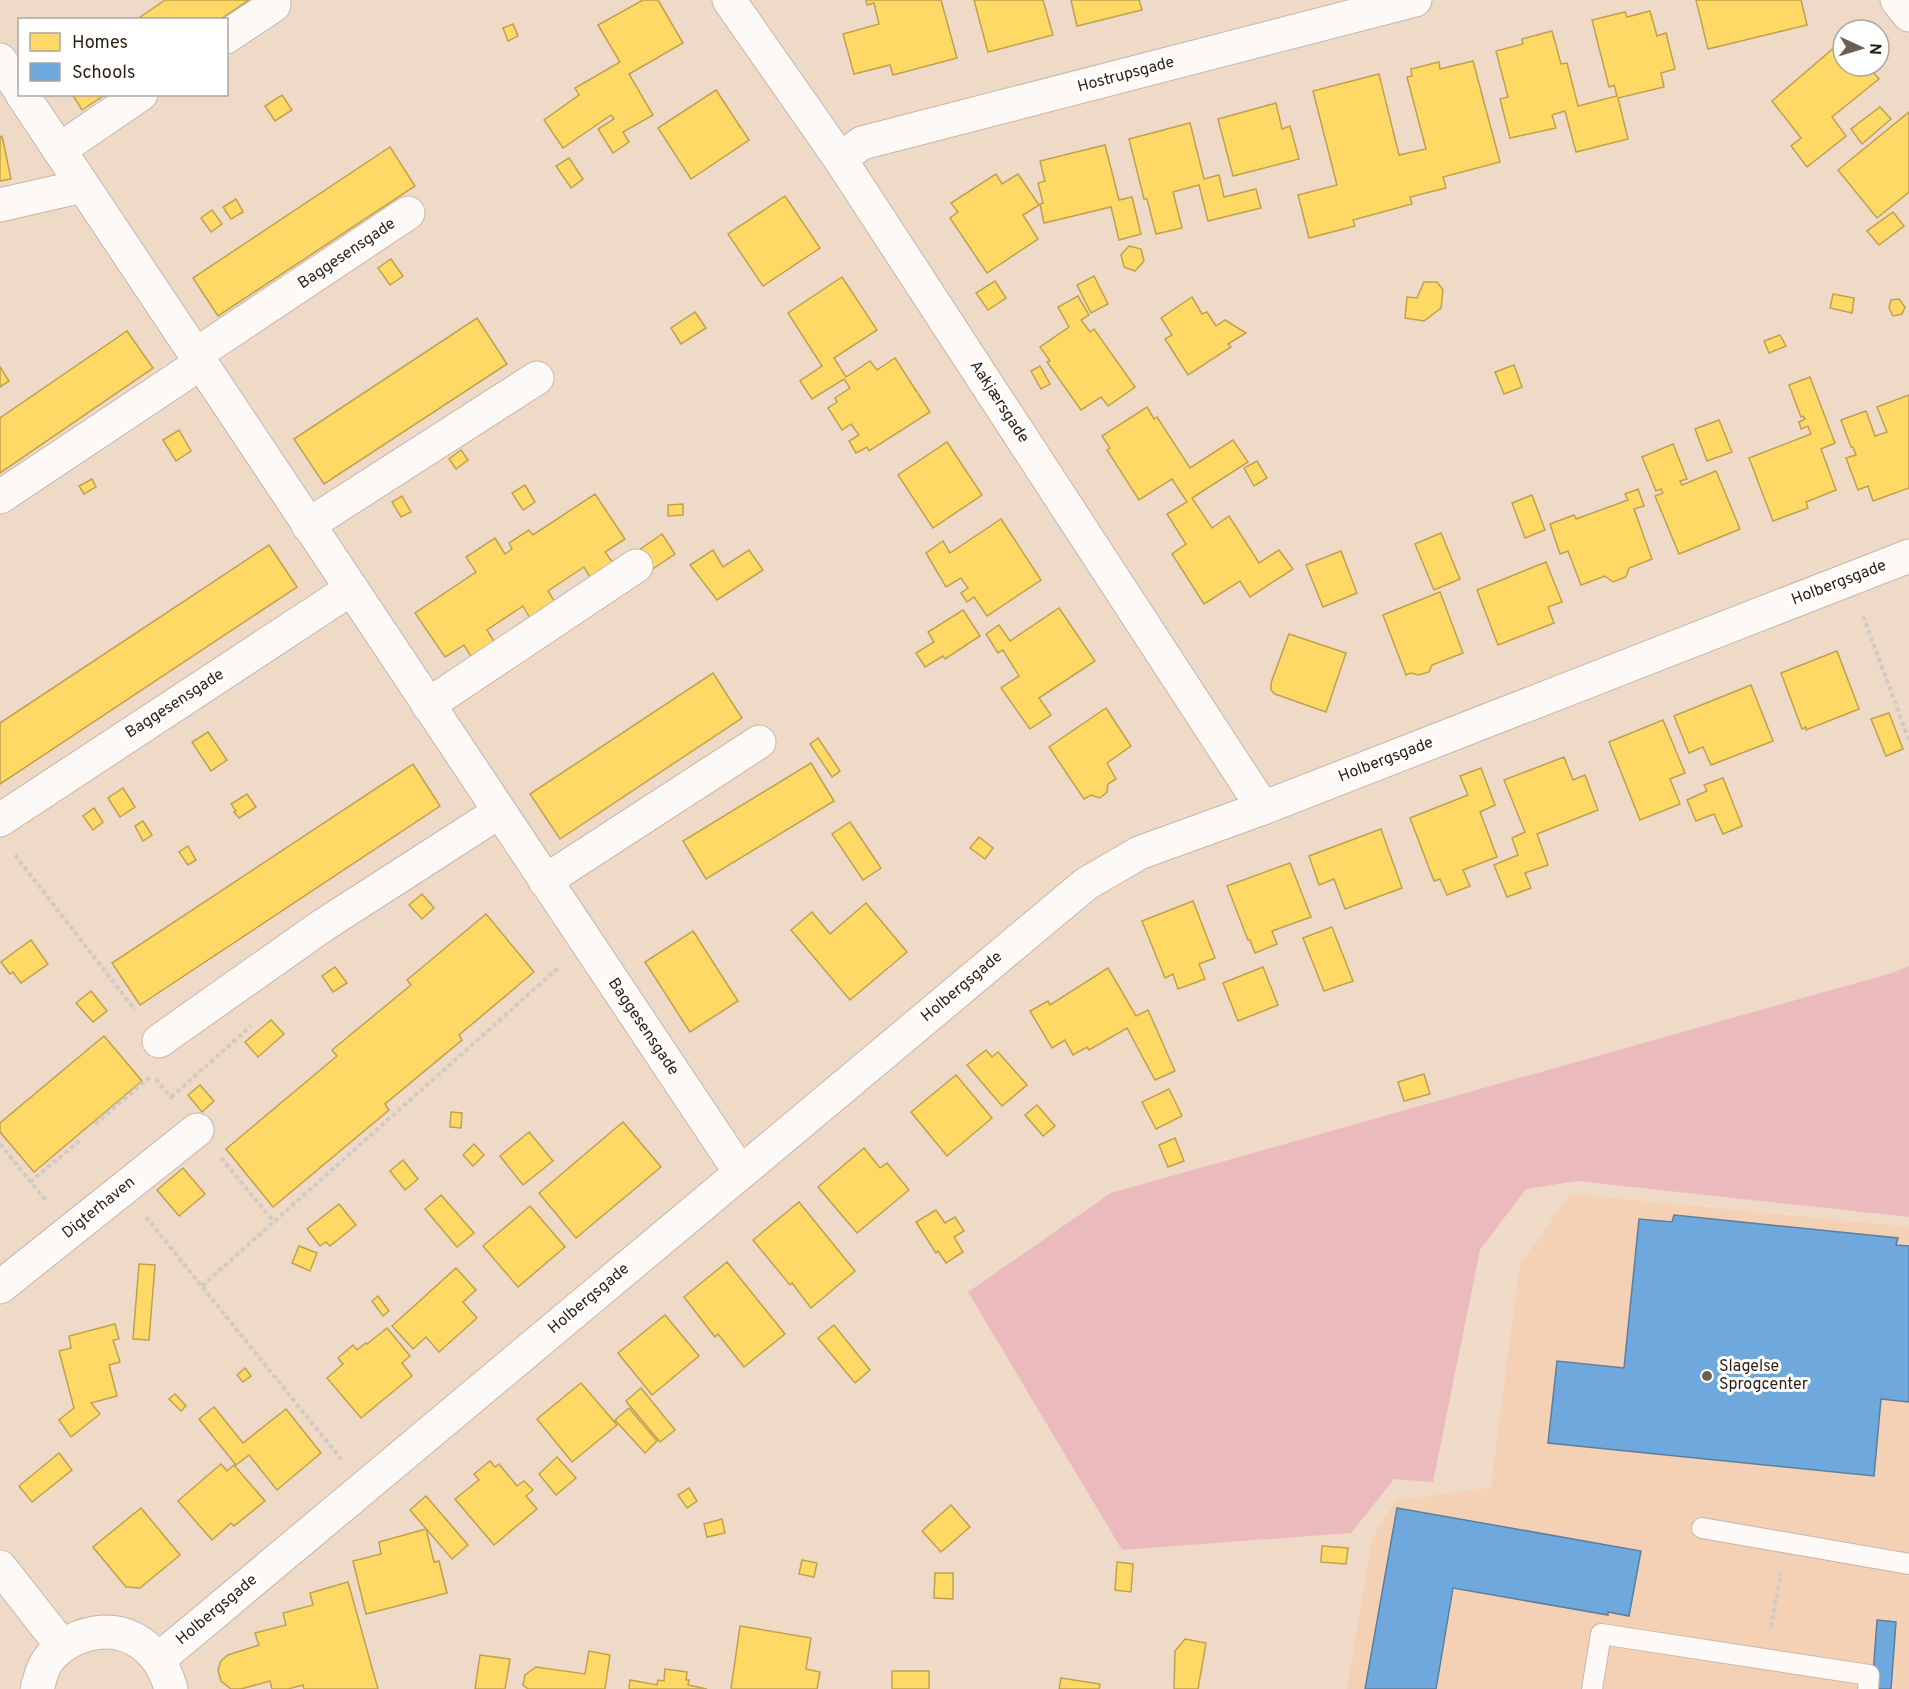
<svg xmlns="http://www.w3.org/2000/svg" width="1909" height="1689" viewBox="0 0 1909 1689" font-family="Overpass,sans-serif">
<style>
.built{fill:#f4d1b4}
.green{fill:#ebbabd}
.homes{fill:#ffd966;stroke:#c0a14d;stroke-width:1.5}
.schools{fill:#6fa8dc;stroke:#5b7f9f;stroke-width:1.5}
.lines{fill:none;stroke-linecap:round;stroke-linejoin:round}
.service-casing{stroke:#c8b7a9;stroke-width:22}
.minor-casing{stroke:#c8b7a9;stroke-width:35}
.path{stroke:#d1cbc5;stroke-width:4;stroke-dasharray:4.5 3;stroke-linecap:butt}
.service{stroke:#fdf9f7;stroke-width:20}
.minor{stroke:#fdf9f7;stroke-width:33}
.poi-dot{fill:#705f51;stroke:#fff;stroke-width:2}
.labels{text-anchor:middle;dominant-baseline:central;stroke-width:6;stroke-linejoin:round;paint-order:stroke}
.street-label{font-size:16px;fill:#2c1e12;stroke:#fff}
.poi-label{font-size:16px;fill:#2c1e12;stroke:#fff;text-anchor:start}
</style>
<rect width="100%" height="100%" fill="#efd9c7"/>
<polygon class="built" points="1570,1194 1909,1227 1909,1689 1347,1689 1373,1537 1395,1501 1491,1487 1520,1265"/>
<polygon class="green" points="1909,966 1909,1217 1577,1181 1526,1189 1480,1250 1433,1482 1394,1479 1351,1533 1122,1550 968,1292 1111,1193 1892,973"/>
<g class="homes">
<polygon points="165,0 249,0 219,20 136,20"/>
<polygon points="643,0 658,0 683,43 629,74 653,115 623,132 629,142 613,153 598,129 614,119 611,115 563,148 544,120 579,95 575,88 620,62 598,25"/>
<polygon points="866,0 941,0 957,58 893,75 890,65 854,74 843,34 879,24 874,3 867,5"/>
<polygon points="974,0 1043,0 1053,35 988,52"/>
<polygon points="1071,0 1139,0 1142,10 1077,26"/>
<polygon points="1696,0 1801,0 1807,25 1708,49"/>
<polygon points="1650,11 1657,36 1666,33 1675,69 1661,73 1664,87 1618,98 1628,139 1576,152 1565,111 1552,115 1556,128 1510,138 1500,99 1508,97 1496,51 1523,44 1522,39 1552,31 1561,64 1567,63 1578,106 1617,96 1614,85 1609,87 1592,20 1625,12 1627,17"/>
<polygon points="513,24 518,36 508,41 503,28"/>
<polygon points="1843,40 1843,66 1868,66 1879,79 1832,117 1846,136 1807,167 1791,146 1801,138 1772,101"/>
<polygon points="1473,61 1500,162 1443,177 1446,188 1410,197 1412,204 1353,220 1355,226 1309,238 1298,195 1337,185 1313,91 1379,74 1399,155 1426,149 1407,77 1412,76 1411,69 1439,62 1440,69"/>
<polygon points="716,90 749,140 691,179 658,128"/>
<polygon points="72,94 106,94 82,110"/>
<polygon points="282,95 292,110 275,121 265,106"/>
<polygon points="1276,103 1282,129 1290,126 1299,159 1233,176 1218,119"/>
<polygon points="1880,107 1891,119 1862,144 1851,129"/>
<polygon points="1909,112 1909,192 1877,218 1838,170"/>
<polygon points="1190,123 1204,179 1219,175 1224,197 1256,189 1261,208 1208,221 1199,185 1173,192 1182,228 1156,234 1147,199 1144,199 1129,139"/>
<polygon points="2,136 11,179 0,181 0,137"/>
<polygon points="1105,145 1119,200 1132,197 1141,234 1119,240 1111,207 1044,223 1040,204 1043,203 1038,183 1045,181 1040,161"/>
<polygon points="390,147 415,186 218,316 193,278"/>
<polygon points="569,158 583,179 571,188 556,166"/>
<polygon points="996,174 1002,184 1018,174 1039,205 1023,215 1038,239 987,273 950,218 958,212 951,203"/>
<polygon points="785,196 820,248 763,286 728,234"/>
<polygon points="236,199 243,212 231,219 223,207"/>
<polygon points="212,210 222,224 211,232 201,218"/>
<polygon points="1893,212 1904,226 1879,245 1867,231"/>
<polygon points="1129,246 1141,249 1144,261 1135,271 1124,267 1121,255"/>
<polygon points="391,259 403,276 390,285 378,268"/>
<polygon points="1094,276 1108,304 1091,313 1077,285"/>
<polygon points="842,277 877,330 834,358 846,377 870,361 877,370 895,358 930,412 869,451 867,447 856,453 849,441 859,435 851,424 842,430 828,408 837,402 835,398 850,388 844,379 812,399 800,381 822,366 788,313"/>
<polygon points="995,281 1006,298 988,310 976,293"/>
<polygon points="1424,282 1437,282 1443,290 1441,308 1424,321 1405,318 1407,297 1417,298"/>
<polygon points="1833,294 1854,298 1852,313 1830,308"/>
<polygon points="1078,296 1089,315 1081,320 1090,332 1094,329 1135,387 1108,406 1101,397 1081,410 1047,362 1050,361 1040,347 1069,327 1058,307"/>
<polygon points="1192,297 1202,314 1207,312 1216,326 1225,320 1246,333 1228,344 1231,347 1188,375 1165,339 1172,335 1161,318"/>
<polygon points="1899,299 1905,307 1902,314 1893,316 1889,308 1891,300"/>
<polygon points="695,312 706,328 681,344 671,328"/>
<polygon points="477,318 507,364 324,484 294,439"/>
<polygon points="127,331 153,368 0,473 0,418"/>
<polygon points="1780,335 1786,346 1769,353 1764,341"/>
<polygon points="1514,365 1522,387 1504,394 1495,372"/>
<polygon points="1040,366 1050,384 1041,389 1031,371"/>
<polygon points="0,367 9,381 0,387"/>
<polygon points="1810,377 1835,443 1821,449 1836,490 1806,502 1808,508 1773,521 1749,458 1811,434 1808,426 1801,429 1799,422 1805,419 1803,416 1801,417 1789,385"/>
<polygon points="1909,395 1909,488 1873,501 1868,486 1858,490 1846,458 1856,455 1853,447 1851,447 1841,420 1866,411 1875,436 1887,432 1877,407"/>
<polygon points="1147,407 1154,419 1157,417 1190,468 1233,440 1248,462 1192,498 1212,528 1229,516 1259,563 1279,550 1293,569 1250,597 1240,581 1204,604 1172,554 1186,544 1167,514 1187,502 1172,479 1139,500 1107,450 1110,448 1102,436"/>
<polygon points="1719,420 1732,452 1707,461 1695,429"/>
<polygon points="179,430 191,451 176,461 163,440"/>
<polygon points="947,442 982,495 933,528 898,475"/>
<polygon points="1673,444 1687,479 1680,481 1682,485 1716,471 1740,529 1679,554 1655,496 1663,493 1661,489 1656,491 1642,457"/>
<polygon points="461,450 468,460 456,469 449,459"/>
<polygon points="1257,461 1267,478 1254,486 1244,468"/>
<polygon points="92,479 96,487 84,494 79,486"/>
<polygon points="525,485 535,502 523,510 512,493"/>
<polygon points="1638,489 1644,506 1634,509 1652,559 1629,568 1626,577 1613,582 1605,576 1581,585 1568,551 1560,554 1550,524 1574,515 1576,519 1628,500 1625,494"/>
<polygon points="595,494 625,539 605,552 614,564 591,579 584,567 548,591 556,604 531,620 523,606 487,630 495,643 472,658 464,645 445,657 415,613 476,572 466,557 495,538 505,554 512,549 509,543 529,530 533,535"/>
<polygon points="1532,495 1545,530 1525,538 1512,503"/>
<polygon points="402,496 411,512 401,517 392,502"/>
<polygon points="683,504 683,515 668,516 668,505"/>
<polygon points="1001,519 1041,580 987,616 974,597 967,602 961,593 968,588 961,578 946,587 926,553 943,541 950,553"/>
<polygon points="1441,533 1460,579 1434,590 1415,544"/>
<polygon points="662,534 675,554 648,572 635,553"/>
<polygon points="269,545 297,587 0,784 0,723"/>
<polygon points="713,550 723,567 749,550 763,570 717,600 690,565"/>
<polygon points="1341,551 1357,593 1323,607 1306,565"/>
<polygon points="1546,562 1562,602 1548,607 1554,623 1498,645 1477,590"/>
<polygon points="1440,592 1463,653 1432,665 1429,672 1419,675 1411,673 1406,675 1383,615"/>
<polygon points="1059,608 1095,661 1039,698 1051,715 1030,729 1001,688 1019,676 1003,650 998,653 986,634 999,625 1010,641"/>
<polygon points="963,610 980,636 945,659 943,656 925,667 916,653 934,642 928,632"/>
<polygon points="1289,634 1346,653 1326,712 1275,694 1271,690 1271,683"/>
<polygon points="1837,651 1859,709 1806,730 1806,727 1802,729 1781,673"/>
<polygon points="713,673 742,718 560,839 530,794"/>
<polygon points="1751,685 1773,741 1711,765 1703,747 1689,753 1674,716"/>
<polygon points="1106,708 1131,746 1107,763 1116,779 1108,784 1107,792 1100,798 1091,795 1084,799 1049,747"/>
<polygon points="1889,713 1903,749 1886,756 1871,719"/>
<polygon points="1663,720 1685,773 1670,779 1680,804 1640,820 1609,742"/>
<polygon points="208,732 227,760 211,771 192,742"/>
<polygon points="818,738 840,771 832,777 810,744"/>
<polygon points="1564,757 1573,780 1585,775 1598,810 1537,834 1548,865 1525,873 1531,888 1507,897 1494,865 1518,855 1512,838 1525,832 1504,780"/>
<polygon points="811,763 834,801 706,879 683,841"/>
<polygon points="413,764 440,806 140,1005 112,963"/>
<polygon points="1481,768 1495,805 1480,812 1497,857 1463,870 1470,886 1447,895 1440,879 1434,881 1410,818 1468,795 1460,776"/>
<polygon points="1723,778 1742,826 1723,834 1714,814 1696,821 1687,800 1707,791 1704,785"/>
<polygon points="123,788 135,807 120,817 108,798"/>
<polygon points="247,794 256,807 239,818 234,812 236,811 231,804"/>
<polygon points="94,808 103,822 93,830 83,816"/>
<polygon points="143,821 152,835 143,841 135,826"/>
<polygon points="850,822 881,868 863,880 832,834"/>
<polygon points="1381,829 1402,888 1345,909 1334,879 1319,885 1309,856"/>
<polygon points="979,837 993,848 985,859 970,848"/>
<polygon points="188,846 196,860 188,865 179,852"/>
<polygon points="1290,863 1311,917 1272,931 1277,944 1255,953 1250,940 1248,940 1227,886"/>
<polygon points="422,894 434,908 422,919 409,905"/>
<polygon points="1193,901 1215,958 1199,964 1205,979 1178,989 1173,974 1165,978 1142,921"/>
<polygon points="866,903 907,952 850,1000 791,930 812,912 830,934"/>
<polygon points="486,914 534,972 459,1035 462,1040 385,1104 389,1110 273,1207 226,1149 337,1056 332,1050 411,985 407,980"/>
<polygon points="1332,927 1353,981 1324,991 1303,938"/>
<polygon points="693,931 738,1001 690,1032 645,962"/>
<polygon points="31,940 48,964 21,983 13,972 10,974 1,962"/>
<polygon points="335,967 347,983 333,992 322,976"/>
<polygon points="1263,967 1278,1005 1238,1021 1223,983"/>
<polygon points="1108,968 1136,1016 1148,1010 1175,1071 1155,1080 1127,1028 1089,1050 1087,1047 1073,1055 1065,1040 1052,1048 1030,1011 1048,1001 1050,1005"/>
<polygon points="91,991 107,1011 93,1022 76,1003"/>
<polygon points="271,1020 284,1034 258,1057 245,1042"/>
<polygon points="104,1036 142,1081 34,1172 0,1132 0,1123"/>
<polygon points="986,1050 992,1057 998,1052 1027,1085 1002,1106 967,1065"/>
<polygon points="1424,1074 1430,1094 1404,1101 1398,1082"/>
<polygon points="956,1075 992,1118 947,1156 911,1112"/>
<polygon points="200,1085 214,1101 202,1112 188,1095"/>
<polygon points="1169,1089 1182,1116 1156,1129 1142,1102"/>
<polygon points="1037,1105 1055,1126 1043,1136 1025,1115"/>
<polygon points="451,1112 462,1113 461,1128 450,1127"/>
<polygon points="623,1122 661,1167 576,1238 539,1193"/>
<polygon points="529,1132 553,1161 523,1185 500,1156"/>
<polygon points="1175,1138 1184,1161 1168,1167 1159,1145"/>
<polygon points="474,1144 484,1155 473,1166 463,1155"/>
<polygon points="864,1148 880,1168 887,1163 909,1190 857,1233 818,1187"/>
<polygon points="403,1160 418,1179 405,1190 390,1171"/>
<polygon points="183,1168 205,1194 179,1216 157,1190"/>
<polygon points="441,1195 474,1233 457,1247 425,1209"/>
<polygon points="799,1202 855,1271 811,1308 792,1283 790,1285 753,1240"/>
<polygon points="339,1204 356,1225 330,1246 326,1242 320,1246 307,1229"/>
<polygon points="530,1206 565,1247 518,1287 483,1246"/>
<polygon points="936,1210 945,1223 955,1217 964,1231 954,1237 963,1252 946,1263 938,1251 936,1253 916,1222"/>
<polygon points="299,1246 317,1253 310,1271 292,1263"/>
<polygon points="727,1262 785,1334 744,1367 718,1334 715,1337 684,1297"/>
<polygon points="139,1264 155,1265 149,1340 133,1339"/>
<polygon points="456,1268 476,1290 463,1302 477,1318 439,1352 426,1337 413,1349 392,1326"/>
<polygon points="378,1296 389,1311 383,1316 372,1301"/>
<polygon points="665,1315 699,1356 652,1395 618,1353"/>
<polygon points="115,1324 119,1339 113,1340 120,1362 109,1365 117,1396 91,1403 100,1414 71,1437 59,1420 74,1408 59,1351 71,1348 69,1336"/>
<polygon points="834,1325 870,1370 855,1383 818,1338"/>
<polygon points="387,1328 410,1356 402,1363 412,1376 361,1418 327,1378 343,1364 338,1358 353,1345 357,1350 366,1343 367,1344"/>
<polygon points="245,1368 251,1376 243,1382 237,1375"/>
<polygon points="581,1383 617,1425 572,1462 537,1419"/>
<polygon points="641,1388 675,1430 660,1442 626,1401"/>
<polygon points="175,1394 186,1406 181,1411 169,1399"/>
<polygon points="214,1407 243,1443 286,1409 321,1453 277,1490 249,1455 236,1465 199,1419"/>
<polygon points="629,1408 657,1441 645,1453 615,1420"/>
<polygon points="59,1453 72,1470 32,1502 19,1486"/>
<polygon points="557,1457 576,1478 556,1495 539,1474"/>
<polygon points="490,1461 495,1467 499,1464 517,1486 524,1481 533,1490 526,1496 537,1509 494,1545 455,1499 479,1480 474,1474"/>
<polygon points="221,1464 227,1471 234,1465 265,1501 234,1526 231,1523 212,1540 178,1501"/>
<polygon points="689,1488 697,1501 687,1508 678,1495"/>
<polygon points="426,1496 468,1545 452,1559 410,1510"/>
<polygon points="951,1505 970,1527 941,1552 922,1531"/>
<polygon points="141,1508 180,1555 140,1588 126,1587 93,1547"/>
<polygon points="722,1519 725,1533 707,1537 704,1524"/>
<polygon points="426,1529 434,1562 439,1561 447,1593 366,1614 353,1561 381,1554 379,1542"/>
<polygon points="1322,1546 1348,1548 1346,1564 1321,1562"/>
<polygon points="802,1560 817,1563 814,1577 799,1574"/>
<polygon points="1117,1562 1133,1564 1131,1592 1115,1590"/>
<polygon points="935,1573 953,1573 953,1599 934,1598"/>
<polygon points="348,1582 378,1689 304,1689 303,1685 288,1689 272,1689 270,1681 241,1689 231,1689 221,1681 218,1670 221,1661 228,1655 259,1645 255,1633 286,1625 283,1613 313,1605 310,1593"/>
<polygon points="740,1626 811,1638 806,1669 820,1672 817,1689 731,1689"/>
<polygon points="1185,1639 1206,1643 1198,1689 1174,1689 1175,1651"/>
<polygon points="589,1651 610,1655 605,1689 528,1689 523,1685 525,1675 536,1667 585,1674"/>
<polygon points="480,1655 510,1659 505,1689 475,1689"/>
<polygon points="665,1669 687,1672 686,1680 689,1680 688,1685 707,1689 629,1689 630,1680 657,1685 658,1680 664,1681"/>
<rect x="892" y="1671" width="37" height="18"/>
<polygon points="1061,1678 1100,1684 1099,1689 1059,1689"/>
</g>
<g class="schools">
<polygon points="1674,1215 1898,1238 1896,1245 1909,1246 1909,1402 1881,1399 1874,1476 1548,1443 1557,1361 1624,1368 1639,1219 1672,1222"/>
<polygon points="1397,1508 1641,1551 1629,1616 1608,1612 1608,1615 1453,1588 1436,1689 1365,1689"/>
<polygon points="1877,1620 1896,1622 1891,1689 1872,1689"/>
</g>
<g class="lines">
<g class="service-casing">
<g id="service">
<polyline points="1702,1528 1909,1564"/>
<polyline points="1592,1689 1601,1634 1869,1675 1868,1689"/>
</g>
</g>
<g class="minor-casing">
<g id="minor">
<polyline points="729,0 840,159 1263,808"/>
<polyline points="1897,0 1909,15"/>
<polyline points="226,37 274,5"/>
<polyline points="0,60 20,90"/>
<polyline points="22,94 740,1172"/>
<polyline points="59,150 141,94"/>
<polyline points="840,159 862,143 1415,0"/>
<polyline points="0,205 83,186"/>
<polyline points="195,355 408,213"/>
<polyline points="0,497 201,363"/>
<polyline points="308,525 537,378"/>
<polyline points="428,705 636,566"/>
<polyline points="0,820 351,589"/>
<polyline points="545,881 759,742"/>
<polyline points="159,1041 322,926 499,812"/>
<polyline points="0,1287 197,1130"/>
<polyline points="0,1567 62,1646"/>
<polyline points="159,1659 1086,884 1139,853 1263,808 1909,556"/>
<path d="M 37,1689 C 39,1682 41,1674 44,1667 C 49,1656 61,1646 71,1641 C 116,1618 158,1641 171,1689"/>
</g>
</g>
<g class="path">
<polyline points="1863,616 1909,740"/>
<polyline points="15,855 135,1010"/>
<polyline points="156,1079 172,1099"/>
<polyline points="171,1097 251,1026"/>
<polyline points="95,1124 150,1077"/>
<polyline points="0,1144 47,1202"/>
<polyline points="221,1158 274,1222"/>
<polyline points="30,1182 82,1139"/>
<polyline points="146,1217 341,1459"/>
<polyline points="202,1286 559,967"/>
<polyline points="1771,1627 1781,1573"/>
</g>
<use href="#service" class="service"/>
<use href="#minor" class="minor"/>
</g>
<circle class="poi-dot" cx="1707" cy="1376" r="6"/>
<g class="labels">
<g class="street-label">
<text transform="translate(1126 75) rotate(-15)">Hostrupsgade</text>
<text transform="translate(347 254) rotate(-34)">Baggesensgade</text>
<text transform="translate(999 402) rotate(57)">Aakjærsgade</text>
<text transform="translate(1839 583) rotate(-21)">Holbergsgade</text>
<text transform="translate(175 704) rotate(-33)">Baggesensgade</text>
<text transform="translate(1386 760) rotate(-21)">Holbergsgade</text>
<text transform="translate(962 987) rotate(-40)">Holbergsgade</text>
<text transform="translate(643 1027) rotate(56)">Baggesensgade</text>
<text transform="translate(99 1208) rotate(-39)">Digterhaven</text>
<text transform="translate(589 1299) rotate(-40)">Holbergsgade</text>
<text transform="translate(217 1610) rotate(-40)">Holbergsgade</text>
</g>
<g class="poi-label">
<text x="1719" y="1367">Slagelse<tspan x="1719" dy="18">Sprogcenter</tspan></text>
</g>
</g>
<rect x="18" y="18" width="210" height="78" fill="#ffffff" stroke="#aba5a0" stroke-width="1.5"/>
<rect x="30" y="33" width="30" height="18" fill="#ffd966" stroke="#aba5a0" stroke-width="1.5"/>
<text x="72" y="48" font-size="18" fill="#2c1e12">Homes</text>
<rect x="30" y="63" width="30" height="18" fill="#6fa8dc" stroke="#aba5a0" stroke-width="1.5"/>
<text x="72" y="78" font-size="18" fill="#2c1e12">Schools</text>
<g transform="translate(1861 48) rotate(94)"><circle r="28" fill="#ffffff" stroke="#aba5a0" stroke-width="1.5"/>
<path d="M0-4.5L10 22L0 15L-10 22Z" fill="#705f51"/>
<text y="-9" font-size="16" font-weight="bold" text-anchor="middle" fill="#2c1e12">N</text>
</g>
</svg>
